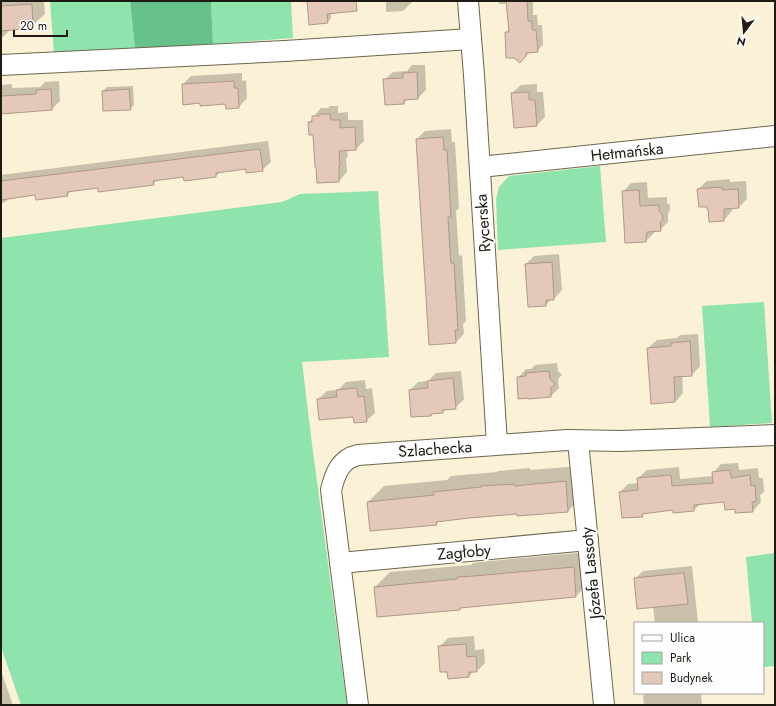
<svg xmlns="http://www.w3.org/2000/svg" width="776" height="706" viewBox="0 0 776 706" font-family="Jost,sans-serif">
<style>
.green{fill:#8fe4ae}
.forest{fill:#66c28a}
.shadow{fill:#0003}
.building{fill:#e4c9ba;stroke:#b19789}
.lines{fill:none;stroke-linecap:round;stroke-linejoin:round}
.street-casing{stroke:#6d664e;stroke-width:22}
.street{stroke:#fff;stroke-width:20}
.labels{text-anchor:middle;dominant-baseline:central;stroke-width:4;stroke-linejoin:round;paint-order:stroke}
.street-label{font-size:16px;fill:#1f1b12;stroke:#fefefe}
</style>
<rect width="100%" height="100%" fill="#faf1d6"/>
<g class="green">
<polygon points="50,1 130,1 135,49 54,54"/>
<polygon points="211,1 291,1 293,38 213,44"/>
<polygon points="600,166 606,242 498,250 496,199 499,187 509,176"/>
<polygon points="378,191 389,357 302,362 312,444 347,705 21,705 1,647 1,238 282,202 300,194"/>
<polygon points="764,302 772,423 710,427 702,306"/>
<polygon points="775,553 775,666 763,667 763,623 752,623 746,557"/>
</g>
<polygon class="forest" points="130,1 211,1 213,44 135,49"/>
<g class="shadow">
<polygon points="1,1 44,1 45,14 32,26 25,26 22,28 11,29 3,37 1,37"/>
<polygon points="308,1 347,1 331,13 331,19 327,22"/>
<polygon points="386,1 412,1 412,2 403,11 386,12"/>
<polygon points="499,1 533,1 533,15 537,15 538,25 542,25 543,45 537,51 530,52 526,56 506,33 509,29 507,4 499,4"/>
<polygon points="412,65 425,65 426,90 418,98 408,99 404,103 384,80 393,72 407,71"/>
<polygon points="242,73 242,81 246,80 247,98 239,107 226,103 201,102 183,84 191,76"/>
<polygon points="59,81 60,101 52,109 1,113 1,85 12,84 12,88 40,87 45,82"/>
<polygon points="537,84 537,92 543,92 545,117 537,125 512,93 521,85"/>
<polygon points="133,86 134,105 130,109 103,91 107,87"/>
<polygon points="775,100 775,115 774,115"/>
<polygon points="330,106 338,106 338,113 348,112 348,120 363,120 364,141 356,149 347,150 348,157 346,158 347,172 339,181 314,134 309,122 313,119 313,117 321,108 328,108"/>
<polygon points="451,129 452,142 455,142 459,208 456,211 458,242 459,256 462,255 466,321 463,324 464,334 456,342 417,139 425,131"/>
<polygon points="268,141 271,162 262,170 247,168 221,171 216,176 184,176 158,179 153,184 99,187 72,190 67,195 36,194 10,198 5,202 1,203 1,175"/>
<polygon points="730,179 730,182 746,181 747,199 739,207 732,207 732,211 724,220 709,208 698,189 707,181"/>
<polygon points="647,182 648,198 667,197 667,203 670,205 670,210 668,213 668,222 660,230 654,231 654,233 646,241 623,192 631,183"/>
<polygon points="559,254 562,290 554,299 551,299 546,305 526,264 534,256"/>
<polygon points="698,334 700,366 692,375 682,375 683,393 675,402 648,348 657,340 677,338 680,335"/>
<polygon points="557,363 558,371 562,375 558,379 559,388 551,396 518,378 526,369 531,369 535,365"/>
<polygon points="461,371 464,399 455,408 446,408 443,412 432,413 431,415 412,416 410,390 418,382 428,381 436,373"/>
<polygon points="365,380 366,389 372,388 375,413 366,421 318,399 327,391 338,390 346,382"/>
<polygon points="738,463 739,470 758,468 759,478 763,478 764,492 760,495 761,502 753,511 736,512 736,508 725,500 701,503 694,510 674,509 645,512 642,516 620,492 628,484 639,483 638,478 647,470 679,467 680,479 713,476 713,473 721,464"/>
<polygon points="581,466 584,495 568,511 518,515 518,513 440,521 436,524 368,502 384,486 447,480 451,476 497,472 498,471 530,468 530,470"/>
<polygon points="588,552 591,581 576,596 462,607 459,609 375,587 390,572 471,565 473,563 490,561"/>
<polygon points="692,566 698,623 655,623 653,606 635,579 643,571"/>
<polygon points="474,636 475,650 484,649 485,663 477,671 474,671 469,676 448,671 439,647 448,638"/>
<polygon points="1,671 13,705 1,705"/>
<polygon points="647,693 701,693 702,705 644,705 643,696"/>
</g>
<g class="building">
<polygon points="307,1 356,1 357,11 327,14 328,23 309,25"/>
<polygon points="506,1 527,1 528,21 532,21 532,30 536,30 538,52 526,53 526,56 520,63 514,58 506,58 505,32 509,32"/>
<polygon points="32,4 33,27 23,27 23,29 1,31 1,6"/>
<polygon points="417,72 418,99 404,100 404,104 385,105 383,79 403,78 403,73"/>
<polygon points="234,81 234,88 238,88 239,108 226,109 225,104 200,106 200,103 183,105 182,84"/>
<polygon points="51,89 52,110 1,114 1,96 36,94 36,90"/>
<polygon points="129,89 131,110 103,111 102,91"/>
<polygon points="529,92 529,100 535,100 537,126 514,128 511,93"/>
<polygon points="321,114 330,114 331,120 340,120 340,128 355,127 356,150 339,151 340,166 339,166 339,182 317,183 316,167 315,167 313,135 309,135 308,122 312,122 312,116 319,116"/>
<polygon points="443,137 444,150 447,150 451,217 448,217 450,251 451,263 454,263 458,330 455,330 456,343 429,345 416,139"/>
<polygon points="260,149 263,171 246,173 246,169 216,173 216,177 184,181 183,177 153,181 154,185 98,192 98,188 67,192 68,196 36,200 35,195 1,200 1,181"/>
<polygon points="722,187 722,190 738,189 739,208 724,209 724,221 709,222 708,209 707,209 707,207 699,207 697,189"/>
<polygon points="639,190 640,206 659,205 659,211 662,214 663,219 660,222 661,231 647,232 647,235 646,235 646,242 625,243 622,191"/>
<polygon points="552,262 554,300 546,300 546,306 528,307 525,264"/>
<polygon points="690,341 692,376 674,377 675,402 651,404 647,348 671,346 671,343"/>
<polygon points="549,371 550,379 555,384 551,388 551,397 528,399 528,398 518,399 517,377 526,376 526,373"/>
<polygon points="453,378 456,409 443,410 443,413 431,414 431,416 411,417 409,390 428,388 427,381"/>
<polygon points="357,388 358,397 364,396 367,422 354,423 353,417 319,420 317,399 337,397 336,390"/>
<polygon points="730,470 731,478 750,475 751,486 755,485 756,501 752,502 753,512 735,513 735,509 725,510 724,502 694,505 694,511 673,513 673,510 642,514 643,517 622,518 619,492 638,490 637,478 671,475 672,486 713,483 712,472"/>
<polygon points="566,481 568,512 517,516 517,514 469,518 436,522 437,525 370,531 367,502 434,495 433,492 481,487 481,486 514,484 514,486"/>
<polygon points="574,567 576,597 460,608 460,610 377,617 374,587 457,579 457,577 474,576"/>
<polygon points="684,573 688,604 637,609 634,578"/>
<polygon points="466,644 467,657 476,656 477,672 469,672 469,677 448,679 447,672 440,672 438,646"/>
</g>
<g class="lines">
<g class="street-casing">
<g id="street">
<polyline points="468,1 474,75 497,444"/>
<polyline points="1,65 285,51 471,39"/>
<polyline points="480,167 775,136"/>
<polyline points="578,441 604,705"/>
<polyline points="340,563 588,540"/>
<path d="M 358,705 L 331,490 C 335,474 340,459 358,455 L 567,440 L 621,441 L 775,435"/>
</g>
</g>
<use href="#street" class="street"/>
</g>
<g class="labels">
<g class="street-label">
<text transform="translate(627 152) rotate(-6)">Hetmańska</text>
<text transform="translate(483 223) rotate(-94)">Rycerska</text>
<text transform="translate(435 449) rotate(-4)">Szlachecka</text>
<text transform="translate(464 552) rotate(-5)">Zagłoby</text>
<text transform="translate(591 573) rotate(-96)">Józefa Lassoty</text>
</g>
</g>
<rect width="776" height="706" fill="none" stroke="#1f1b12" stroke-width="4"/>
<rect x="634" y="622" width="130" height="72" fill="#fefefe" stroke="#a5a3a0"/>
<rect x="642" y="635" width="20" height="6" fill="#ffffff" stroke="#a5a3a0"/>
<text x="670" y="642" font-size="12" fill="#1f1b12">Ulica</text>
<rect x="642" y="652" width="20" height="12" fill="#8fe4ae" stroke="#a5a3a0"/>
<text x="670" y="662" font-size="12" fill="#1f1b12">Park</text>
<rect x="642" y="672" width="20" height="12" fill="#e4c9ba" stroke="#a5a3a0"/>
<text x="670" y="682" font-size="12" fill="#1f1b12">Budynek</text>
<g transform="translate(744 32) rotate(196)" stroke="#fefefe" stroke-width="3" paint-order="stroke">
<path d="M0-3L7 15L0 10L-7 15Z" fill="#1f1b12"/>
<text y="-6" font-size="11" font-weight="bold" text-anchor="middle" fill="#1f1b12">N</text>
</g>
<path d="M14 30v6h53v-6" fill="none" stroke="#1f1b12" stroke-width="2"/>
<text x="20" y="30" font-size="12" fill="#1f1b12" stroke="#fefefe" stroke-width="3" paint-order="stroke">20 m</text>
</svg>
